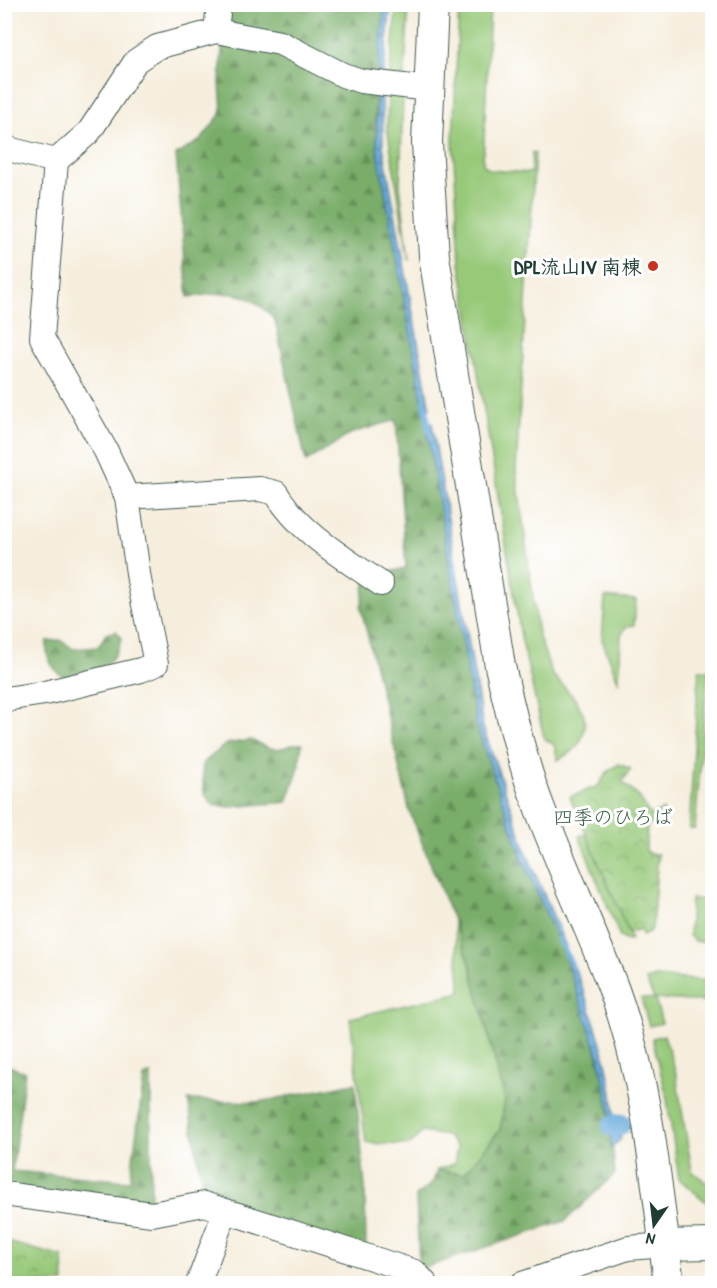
<svg xmlns="http://www.w3.org/2000/svg" width="717" height="1288" viewBox="0 0 717 1288" font-family="'Patrick Hand','Klee One',sans-serif">
<style>
.green{fill:#97c979;stroke:#5b8356;stroke-width:1.5}
.forest{fill:url(#forest-firs);stroke:#4c754e;stroke-width:1.5}
.park{fill:url(#park-crowns);stroke:#5b8356;stroke-width:1.5}
.water{fill:url(#water-waves);stroke:#447488;stroke-width:1.5}
.lines{fill:none;stroke-linecap:round;stroke-linejoin:round}
.stream{stroke:#69aadd;stroke-width:6}
.canal{stroke:#69aadd;stroke-width:21}
.minor-casing{stroke:#3f584d;stroke-width:26}
.tertiary-casing{stroke:#3f584d;stroke-width:32}
.minor{stroke:#fff;stroke-width:24}
.tertiary{stroke:#fff;stroke-width:30}
.poi-dot{fill:#c8321e;stroke:#fff;stroke-width:2}
.labels{text-anchor:middle;dominant-baseline:central;stroke-width:6;stroke-linejoin:round;paint-order:stroke}
.poi-label{font-size:20px;font-weight:bold;fill:#1f3d34;stroke:#fff;text-anchor:end}
.park-label{font-size:20px;fill:#3d6045;stroke:#fff}
</style>
<defs>
<pattern id="forest-firs" width="22" height="20" patternUnits="userSpaceOnUse" patternTransform="scale(1.5)"><rect width="22" height="20" fill="#79ad69"/><path d="M5 1l3.5 6h-7zM16 11l3.5 6h-7z" fill="#638e57"/></pattern>
<pattern id="park-crowns" width="20" height="18" patternUnits="userSpaceOnUse" patternTransform="scale(1.5)"><rect width="20" height="18" fill="#97c979"/><path d="M2 6a3 3 0 1 1 6 0M12 15a3 3 0 1 1 6 0" fill="none" stroke="#7ba464"/></pattern>
<pattern id="water-waves" width="16" height="10" patternUnits="userSpaceOnUse" patternTransform="scale(1.5)"><rect width="16" height="10" fill="#69aadd"/><path d="M0 5q4-4 8 0t8 0" fill="none" stroke="#568cb4"/></pattern>
</defs>
<rect width="100%" height="100%" fill="#fff"/>
<filter id="ink" filterUnits="userSpaceOnUse"><feTurbulence type="fractalNoise" baseFrequency=".0167" numOctaves="2"/><feDisplacementMap in="SourceGraphic" scale="12" xChannelSelector="R" yChannelSelector="G"/><feConvolveMatrix kernelMatrix="1 2 1 2 8 2 1 2 1" color-interpolation-filters="sRGB"/></filter>
<filter id="wash" filterUnits="userSpaceOnUse"><feTurbulence type="fractalNoise" baseFrequency=".008" numOctaves="4" result="noise"/><feDisplacementMap in="SourceGraphic" scale="24" xChannelSelector="R" yChannelSelector="G"/><feGaussianBlur stdDeviation="1.35" result="paint"/><feColorMatrix in="noise" values="0 0 0 0 0 0 0 0 0 0 0 0 0 0 0 0 0 1.4 0 .05"/><feComposite in="paint" operator="in"/></filter>
<g filter="url(#wash)">
<rect width="100%" height="100%" fill="#f6eedd"/>
<g class="green">
<polygon points="397,5 409,5 405,71 404,76 389,79"/>
<polygon points="459,5 490,5 483,164 490,170 531,173 532,152 535,153 516,470 538,634 552,674 576,700 584,715 585,728 581,741 573,751 558,760 554,745 544,738 521,637 460,263 453,141"/>
<polygon points="388,91 403,97 403,100 400,185 409,261 387,127"/>
<polygon points="605,597 636,600 634,625 627,626 621,635 619,683 602,640"/>
<polygon points="699,670 708,670 695,829 689,829"/>
<polygon points="586,834 629,933 631,939 627,941 620,937 579,836"/>
<polygon points="691,899 712,900 712,943 694,941 689,935"/>
<polygon points="454,922 469,960 505,1100 500,1130 464,1174 437,1170 454,1164 457,1147 447,1136 422,1132 410,1145 366,1143 350,1018 461,992"/>
<polygon points="656,977 712,981 712,1002 655,999 662,1023 649,1026 641,998 654,999 646,980"/>
<polygon points="664,1035 676,1074 692,1171 712,1187 712,1207 679,1179 666,1093 652,1038"/>
</g>
<g class="forest">
<path d="M 224,5 L 385,5 L 375,112 L 377,147 L 442,512 L 477,728 L 523,861 L 560,945 L 589,1023 L 607,1092 L 615,1174 L 565,1221 L 424,1268 L 419,1266 L 416,1196 L 433,1182 L 437,1170 L 464,1174 L 500,1130 L 505,1100 L 469,960 L 410,813 L 361,608 L 366,578 L 406,568 L 396,420 L 352,433 L 306,462 L 275,320 C 246,286 228,293 188,297 L 176,155 L 201,140 L 222,112 L 220,83 Z"/>
<path d="M 116,631 L 122,638 C 112,672 94,670 63,677 C 51,667 45,657 47,641 L 61,640 L 73,649 L 98,647 L 106,634 Z"/>
<path d="M 251,740 C 260,744 272,751 282,748 C 291,746 292,743 302,744 L 298,771 L 287,802 L 231,807 L 213,805 L 204,795 L 202,764 L 226,744 Z"/>
<polygon points="4,1064 25,1072 12,1171 130,1181 144,1077 151,1074 151,1207 5,1187"/>
<polygon points="355,1083 365,1186 366,1249 204,1197 188,1100 259,1102"/>
</g>
<g class="park">
<polygon points="619,764 631,769 622,782 640,798 650,815 663,810 665,823 647,824 646,850 649,854 658,854 652,929 643,936 640,929 629,933 570,797 598,786 608,771"/>
<polygon points="4,1241 63,1257 64,1283 5,1283"/>
</g>
<g class="water">
<polygon points="385,5 391,5 383,78 377,77"/>
<polygon points="376,89 382,90 383,146 430,409 424,410 377,147"/>
<polygon points="432,423 483,727 527,854 566,946 560,945 523,861 477,728 426,425"/>
<path d="M 566,960 L 572,961 C 594,1017 615,1074 615,1134 L 620,1134 L 621,1139 L 611,1148 L 610,1112 L 599,1057 Z"/>
</g>
<g class="lines">
<g class="stream">
<polyline points="425,402 429,431"/>
<polyline points="559,938 572,967"/>
</g>
<polyline class="canal" points="612,1126 621,1124"/>
</g>
</g>
<g filter="url(#ink)">
<g class="lines">
<g class="minor-casing">
<g id="minor">
<polyline points="216,31 219,4"/>
<polyline points="4,148 56,161 89,132 136,61 157,47 216,31 280,43 343,75 361,81 429,89"/>
<path d="M 127,497 L 260,489 L 276,493 C 301,534 343,557 381,584"/>
<polyline points="4,702 12,698 45,693 141,670 156,664 139,580 127,497 106,451 42,338 56,161"/>
<polyline points="4,1194 152,1214 204,1204 415,1272 426,1284"/>
<polyline points="198,1284 225,1212"/>
<polyline points="522,1284 628,1248 665,1245"/>
</g>
</g>
<g class="tertiary-casing">
<g id="tertiary">
<path d="M 433,4 L 427,143 L 434,256 L 500,666 C 509,706 518,745 531,784 C 555,854 588,921 614,990 C 648,1083 657,1186 669,1284"/>
<polyline points="665,1245 712,1244"/>
</g>
</g>
<use href="#minor" class="minor"/>
<use href="#tertiary" class="tertiary"/>
</g>
</g>
<circle class="poi-dot" cx="653" cy="266" r="6"/>
<g class="labels">
<g class="poi-label">
<text x="641" y="266">DPL流山IV 南棟</text>
</g>
<g class="park-label">
<text x="613" y="816">四季のひろば</text>
</g>
</g>
<rect width="717" height="1288" fill="none" stroke="#fff" stroke-width="24"/>
<g transform="translate(654 1225) rotate(194)" stroke="#ffffff" stroke-width="4.5" paint-order="stroke">
<path d="M0-4.5L10 22L0 15L-10 22Z" fill="#1f3d34"/>
<text y="-9" font-size="16" font-weight="bold" text-anchor="middle" fill="#1f3d34">N</text>
</g>
</svg>
